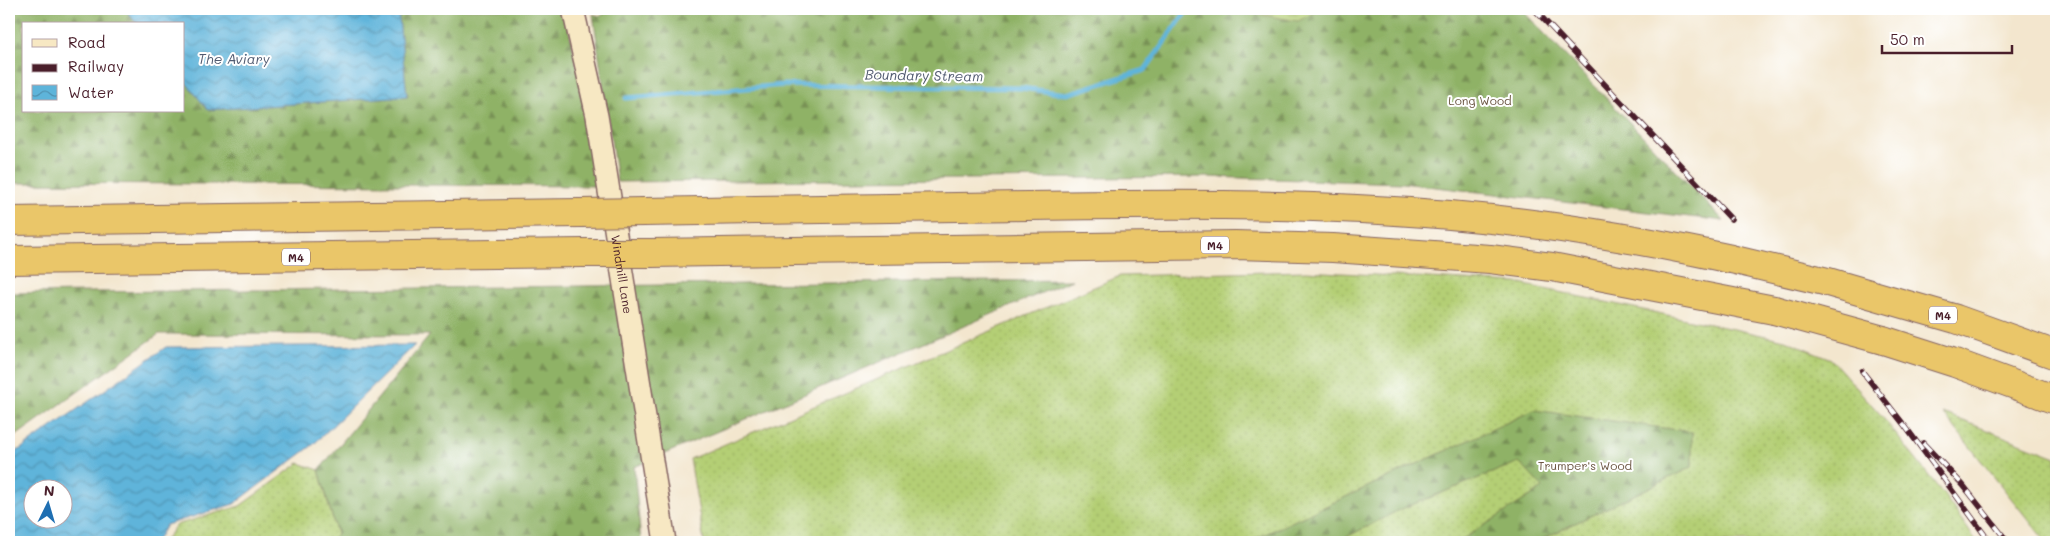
<svg xmlns="http://www.w3.org/2000/svg" width="2065" height="551" viewBox="0 0 2065 551" font-family="Mali,sans-serif">
<style>
.grass{fill:url(#grass-dots);stroke:#7f7750}
.forest{fill:url(#forest-firs);stroke:#6c6848}
.wetland{fill:url(#wetland-marsh);stroke:#7f7750}
.water{fill:url(#water-waves);stroke:#546a82;fill-rule:evenodd}
.lines{fill:none;stroke-linecap:round;stroke-linejoin:round}
.stream{stroke:#5eb4da;stroke-width:5}
.secondary-casing{stroke:#856564;stroke-width:24}
.motorway-casing{stroke:#856564;stroke-width:30}
.secondary{stroke:#f7e8c3;stroke-width:21}
.motorway{stroke:#eac669;stroke-width:28}
.rail-casing{stroke:#4a1f2b;stroke-width:5.5}
.rail{stroke:#fff;stroke-width:4;stroke-dasharray:11;stroke-linecap:butt}
.motorway-bridge-casing{stroke:#856564;stroke-width:30;stroke-linecap:butt}
.motorway-bridge{stroke:#eac669;stroke-width:28}
.labels{text-anchor:middle;dominant-baseline:central;stroke-width:4;stroke-linejoin:round;paint-order:stroke}
.shield{fill:#fff;stroke:#80626b;stroke-width:1}
.shield-label{font-size:11px;font-weight:bold;fill:#4a1f2b}
.park-label{font-size:12px;fill:#6a5441;stroke:#fff}
.street-label{font-size:12px;fill:#4a1f2b;stroke:#fff}
.water-label{font-size:14px;font-style:italic;fill:#525b71;stroke:#fff}
</style>
<defs>
<pattern id="grass-dots" width="8" height="8" patternUnits="userSpaceOnUse" patternTransform="scale(1.25)"><rect width="8" height="8" fill="#b4cf74"/><path d="M2 2h.1M6 6h.1" fill="none" stroke="#9cb165" stroke-width="1.8" stroke-linecap="round"/></pattern>
<pattern id="forest-firs" width="22" height="20" patternUnits="userSpaceOnUse" patternTransform="scale(1.25)"><rect width="22" height="20" fill="#8fb266"/><path d="M5 1l3.5 6h-7zM16 11l3.5 6h-7z" fill="#779054"/></pattern>
<pattern id="wetland-marsh" width="20" height="14" patternUnits="userSpaceOnUse" patternTransform="scale(1.25)"><rect width="20" height="14" fill="#b4cf74"/><path d="M1 5h8M5 5V1M11 12h8M15 12V8" fill="none" stroke="#9cb165"/></pattern>
<pattern id="water-waves" width="16" height="10" patternUnits="userSpaceOnUse" patternTransform="scale(1.25)"><rect width="16" height="10" fill="#5eb4da"/><path d="M0 5q4-4 8 0t8 0" fill="none" stroke="#5092b1"/></pattern>
</defs>
<rect width="100%" height="100%" fill="#fff"/>
<filter id="ink" filterUnits="userSpaceOnUse"><feTurbulence type="fractalNoise" baseFrequency=".02" numOctaves="2"/><feDisplacementMap in="SourceGraphic" scale="10" xChannelSelector="R" yChannelSelector="G"/><feConvolveMatrix kernelMatrix="1 2 1 2 8 2 1 2 1" color-interpolation-filters="sRGB"/></filter>
<filter id="wash" filterUnits="userSpaceOnUse"><feTurbulence type="fractalNoise" baseFrequency=".0096" numOctaves="4" result="noise"/><feDisplacementMap in="SourceGraphic" scale="20" xChannelSelector="R" yChannelSelector="G"/><feGaussianBlur stdDeviation="1.12" result="paint"/><feColorMatrix in="noise" values="0 0 0 0 0 0 0 0 0 0 0 0 0 0 0 0 0 1.4 0 .05"/><feComposite in="paint" operator="in"/></filter>
<g filter="url(#wash)">
<rect width="100%" height="100%" fill="#f3e6ce"/>
<g class="grass">
<polygon points="1306,271 1516,283 1785,340 1831,359 1880,414 1944,495 1977,542 704,542 690,459 1120,276"/>
<polygon points="1943,413 2056,457 2056,542 2046,542"/>
<polygon points="299,463 319,470 337,534 329,542 164,542 176,525 240,506"/>
</g>
<g class="forest">
<polygon points="9,9 125,9 137,24 24,24 24,111 184,111 184,80 208,110 407,96 398,9 564,9 605,186 9,183"/>
<polygon points="610,9 1521,9 1724,221 1402,183 1208,177 617,182 593,14 601,16"/>
<polygon points="1072,280 634,467 641,542 329,542 337,534 319,470 430,335 159,334 9,441 9,293"/>
<polygon points="1534,410 1692,432 1692,467 1536,542 1458,542 1543,488 1519,462 1399,510 1337,542 1248,542"/>
</g>
<polygon class="wetland" points="1228,9 1321,9 1298,21"/>
<g class="water">
<polygon points="125,9 398,9 407,96 208,110 184,80 184,24 137,24"/>
<path d="M 415,345 L 313,445 L 234,504 L 166,525 L 156,542 L 9,542 L 9,457 L 166,347 ZM 32,488 L 62,488 L 62,518 L 32,518 Z"/>
</g>
<g class="lines">
<polyline class="stream" points="626,98 784,85 1021,88 1067,94 1145,70 1188,9"/>
</g>
</g>
<g filter="url(#ink)">
<g class="lines">
<g class="secondary-casing">
<g id="secondary">
<path id="s1" d="M 573,9 L 597,116 L 665,542"/>
</g>
</g>
<g class="motorway-casing">
<g id="motorway">
<path d="M 644,212 C 772,210 900,207 1028,206 C 1169,204 1309,203 1450,215 C 1544,223 1639,239 1731,259"/>
<polyline points="9,221 580,213"/>
<polyline points="651,253 1235,245 1333,248 1490,259 1552,267 1774,310"/>
<polyline points="9,260 583,253"/>
<polyline points="1828,282 1956,319 2056,355"/>
<polyline points="1883,340 1955,363 2056,400"/>
</g>
</g>
<use href="#secondary" class="secondary"/>
<use href="#motorway" class="motorway"/>
<g class="rail-casing">
<g id="rail">
<polyline points="1534,9 1731,219"/>
<polyline points="1862,371 1905,426 1990,542"/>
<polyline points="1923,443 1963,485 2008,542"/>
</g>
</g>
<use href="#rail" class="rail"/>
<g class="motorway-bridge-casing">
<g id="motorway-bridge">
<polyline points="580,213 644,212"/>
<polyline points="583,253 651,253"/>
<polyline points="1731,259 1828,282"/>
<polyline points="1774,310 1883,340"/>
</g>
</g>
<use href="#motorway-bridge" class="motorway-bridge"/>
</g>
</g>
<g class="labels">
<g class="shield">
<rect x="1201" y="236.5" width="28" height="17" rx="4"/>
<rect x="282" y="248.5" width="28" height="17" rx="4"/>
<rect x="1929" y="306.5" width="28" height="17" rx="4"/>
</g>
<g class="shield-label">
<text x="1215" y="245">M4</text>
<text x="296" y="257">M4</text>
<text x="1943" y="315">M4</text>
</g>
<g class="park-label">
<text x="1480" y="100">Long Wood</text>
<text x="1585" y="465">Trumper's Wood</text>
</g>
<g class="street-label">
<text stroke="none"><textPath href="#s1" startOffset="270">Windmill Lane</textPath></text>
</g>
<g class="water-label">
<text x="234" y="58">The Aviary</text>
<text transform="translate(924 75) rotate(1)">Boundary Stream</text>
</g>
</g>
<rect width="2065" height="551" fill="none" stroke="#fff" stroke-width="30"/>
<rect x="22" y="22" width="162" height="90" fill="#ffffff" stroke="#b7a5aa"/>
<rect x="32" y="39" width="25" height="8" fill="#f7e8c3" stroke="#b7a5aa"/>
<text x="68" y="48" font-size="15" fill="#4a1f2b">Road</text>
<rect x="32" y="64" width="25" height="8" fill="#4a1f2b" stroke="#b7a5aa"/>
<text x="68" y="72" font-size="15" fill="#4a1f2b">Railway</text>
<rect x="32" y="85" width="25" height="15" fill="url(#water-waves)" stroke="#b7a5aa"/>
<text x="68" y="98" font-size="15" fill="#4a1f2b">Water</text>
<g transform="translate(48 504) rotate(5)"><circle r="24" fill="#ffffff" stroke="#b7a5aa"/>
<path d="M0-4L9 19L0 12L-9 19Z" fill="#1f6fb2"/>
<text y="-8" font-size="14" font-weight="bold" text-anchor="middle" fill="#4a1f2b">N</text>
</g>
<path d="M1882 45v8h130v-8" fill="none" stroke="#4a1f2b" stroke-width="2.5"/>
<text x="1890" y="45" font-size="15" fill="#4a1f2b" stroke="#ffffff" stroke-width="4" paint-order="stroke">50 m</text>
</svg>
